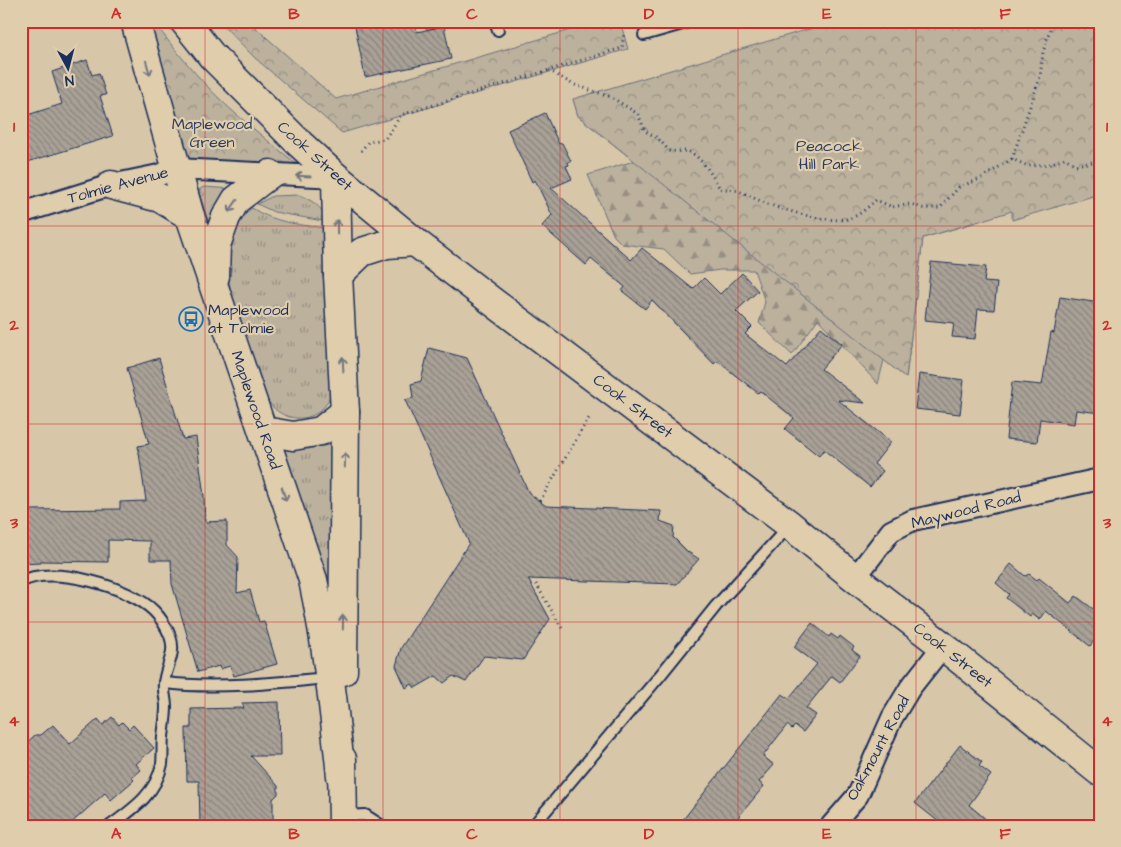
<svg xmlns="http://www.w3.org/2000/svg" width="1121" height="847" viewBox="0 0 1121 847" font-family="'Architects Daughter',sans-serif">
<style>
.grass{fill:url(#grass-tufts);stroke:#6b707e}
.forest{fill:url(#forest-firs);stroke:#6b707e}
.park{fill:url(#park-crowns);stroke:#6b707e}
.building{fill:url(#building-back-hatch);stroke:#1b2f5e}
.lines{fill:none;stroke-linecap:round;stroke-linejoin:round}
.lane-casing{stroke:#1b2f5e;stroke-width:14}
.street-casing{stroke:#1b2f5e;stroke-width:24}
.secondary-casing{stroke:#1b2f5e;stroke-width:31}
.path{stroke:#1b2f5e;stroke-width:3;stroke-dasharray:1 4;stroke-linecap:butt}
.lane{stroke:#dfcdab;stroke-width:10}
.street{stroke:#dfcdab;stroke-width:20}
.secondary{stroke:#dfcdab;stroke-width:28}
.oneway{stroke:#737681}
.grid{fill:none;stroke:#d62828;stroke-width:1;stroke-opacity:0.55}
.labels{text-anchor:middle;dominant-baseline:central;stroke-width:4.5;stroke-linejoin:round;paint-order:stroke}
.park-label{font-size:16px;fill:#2b3c64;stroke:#dfcdab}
.street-label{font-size:16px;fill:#1b2f5e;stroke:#dfcdab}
.poi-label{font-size:16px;fill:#1b2f5e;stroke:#dfcdab;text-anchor:start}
.neatline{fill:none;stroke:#d62828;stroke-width:2}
.grid-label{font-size:16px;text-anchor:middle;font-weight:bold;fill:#d62828}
</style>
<defs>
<pattern id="grass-tufts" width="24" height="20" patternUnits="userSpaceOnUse" patternTransform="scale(1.25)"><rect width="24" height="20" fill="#bbb19d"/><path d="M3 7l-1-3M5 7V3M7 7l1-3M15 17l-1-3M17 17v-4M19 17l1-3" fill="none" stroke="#979083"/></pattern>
<pattern id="forest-firs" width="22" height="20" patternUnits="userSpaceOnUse" patternTransform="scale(1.25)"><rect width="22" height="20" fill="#bbb19d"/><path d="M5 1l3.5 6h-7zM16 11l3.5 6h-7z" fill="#979083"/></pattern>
<pattern id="park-crowns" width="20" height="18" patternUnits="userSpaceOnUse" patternTransform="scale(1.25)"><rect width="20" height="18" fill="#bbb19d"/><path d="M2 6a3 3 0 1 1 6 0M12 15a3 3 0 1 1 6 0" fill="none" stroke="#979083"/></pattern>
<pattern id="building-back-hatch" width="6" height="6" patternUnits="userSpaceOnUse" patternTransform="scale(1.25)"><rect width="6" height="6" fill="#a9a196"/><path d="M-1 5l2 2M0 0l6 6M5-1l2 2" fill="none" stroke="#89847e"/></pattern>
</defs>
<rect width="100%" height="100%" fill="#d7c7a8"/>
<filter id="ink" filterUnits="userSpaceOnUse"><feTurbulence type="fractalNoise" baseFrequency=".02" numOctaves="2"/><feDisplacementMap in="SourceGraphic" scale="10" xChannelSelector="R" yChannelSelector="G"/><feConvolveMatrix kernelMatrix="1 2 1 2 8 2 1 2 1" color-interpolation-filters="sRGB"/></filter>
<g filter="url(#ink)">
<g class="grass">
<polygon points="204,187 232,189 211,229 199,193 200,189"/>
<path d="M 299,195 C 314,201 322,207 328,222 L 274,212 L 257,204 L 273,196 Z"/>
<path d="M 252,208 C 273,223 304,225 330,229 L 331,391 C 325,426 278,427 265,395 C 257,371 250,348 242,324 C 238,312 233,300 230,287 C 226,264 233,222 252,208 Z"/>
<polygon points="332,441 330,590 283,449 309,449"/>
</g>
<polygon class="forest" points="573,99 980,221 923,238 906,378 884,360 878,384 818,319 792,355 759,323 765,302 754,270 720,270 690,274 664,249 622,244 614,236 588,175 634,161 578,116"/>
<g class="park">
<path d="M 142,21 L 153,21 C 178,54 205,87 236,114 C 257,132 278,149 299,166 L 188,161 Z"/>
<polygon points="219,21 248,21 336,99 601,21 620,21 628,49 342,133 255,58"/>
<polygon points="836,21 1100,21 1100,194 1012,220 1012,211 923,238 906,378 578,116 573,99"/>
</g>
<g class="building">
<polygon points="354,21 415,21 417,32 444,26 451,59 365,77"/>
<polygon points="87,60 92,75 99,73 106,95 100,96 113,136 21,164 21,117 62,104 52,72"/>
<polygon points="545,113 559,144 562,143 571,161 568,162 569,165 566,166 572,179 551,188 631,260 642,248 693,289 704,278 720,294 742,273 758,291 736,311 752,327 745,334 787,367 821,327 842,344 821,369 865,403 838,400 891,442 874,464 883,471 870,487 824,450 819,456 785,429 794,418 760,391 758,393 717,361 714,364 652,300 645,309 622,291 625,287 591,259 586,265 542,226 552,215 535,180 532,182 508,130"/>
<polygon points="931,262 986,267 984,282 997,283 994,310 978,309 975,339 952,337 954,323 925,320"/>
<polygon points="1060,297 1100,303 1100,413 1076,410 1074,424 1040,419 1037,442 1006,439 1012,382 1042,385 1051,332 1054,333"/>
<polygon points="429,348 467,358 529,493 546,506 661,511 660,521 674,526 673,537 688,552 699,559 677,584 528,579 550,619 523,660 484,656 466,682 453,676 444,683 436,676 415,688 412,684 406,688 396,666 401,648 469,543 405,400 413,398 411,384 421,381"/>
<polygon points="159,358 183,439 196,437 204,496 205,522 227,521 227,545 238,557 237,593 250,590 259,622 264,621 277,664 234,676 230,666 220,669 219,666 198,672 172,584 171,560 150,560 150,541 108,540 108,562 41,561 41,563 21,564 21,512 29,512 29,510 120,509 120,502 146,501 138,446 149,444 127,368"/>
<polygon points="919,374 964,380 960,414 915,409"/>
<polygon points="1011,564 1025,576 1029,574 1037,580 1039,578 1070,603 1076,596 1100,614 1100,633 1090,646 1046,611 1040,620 1032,614 1030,617 1006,598 1009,594 996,583"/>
<polygon points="812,623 829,637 831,634 838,639 840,636 854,647 852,650 860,656 840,682 832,676 806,708 816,715 803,732 795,726 792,729 787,725 763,756 774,765 759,782 764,786 731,826 678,826 782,694 789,698 817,664 794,647"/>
<polygon points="279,702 280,756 251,756 278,786 278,794 273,799 273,826 200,826 199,781 187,781 186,728 191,728 191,709 244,708 242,703"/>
<polygon points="112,717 119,725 122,722 129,729 133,725 154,748 136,764 141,770 132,778 134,780 111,800 105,793 68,826 21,826 21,748 35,735 41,735 53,725 70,744 98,719 103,725"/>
<polygon points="960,745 982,762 979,766 991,775 969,805 994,826 944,826 915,803"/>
</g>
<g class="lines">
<g class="lane-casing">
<g id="lane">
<polyline points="495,21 498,30"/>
<polyline points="644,35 693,21"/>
<path d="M 21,582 C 51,564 130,587 154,611 C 161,618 166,626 170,636 C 177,654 165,667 164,684 C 163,691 166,699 166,707 C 166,717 164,727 163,737 C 162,746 163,755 162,764 C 156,794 133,809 110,826"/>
<path d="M 164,683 C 216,689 275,683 327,678"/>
<polyline points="344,816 365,815 382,826"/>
<polyline points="533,826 658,678 716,606 790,525"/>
</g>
</g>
<g class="street-casing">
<g id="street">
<polyline points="21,213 111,185 159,175 176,169 336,177"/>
<polyline points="855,578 891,531 913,520 1100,479"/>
<polyline points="831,826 858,795 892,718 910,688 943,646"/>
</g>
</g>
<g class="secondary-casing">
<g id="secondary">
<path d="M 135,21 L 190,216 L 313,580 C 327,645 334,710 341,776"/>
<polyline points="184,21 212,56 300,144 336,177 415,242 493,302 790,525 855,578 943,646 1100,772"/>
<polyline points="336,177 338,275 345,412 343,671"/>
<polyline points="111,185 160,198 190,216"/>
<polyline points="338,275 362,252 387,244 415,242"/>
<polyline points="215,276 216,245 226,217 236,200 270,174"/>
<polyline points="264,431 293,436 321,431 345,412"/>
<polyline points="342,759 343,826"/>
</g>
</g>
<g class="path">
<path d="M 549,70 L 572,84 L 611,97 L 638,114 L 645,131 L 658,138 L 669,151 C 675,152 684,150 689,152 C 701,156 715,179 720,189 C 739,188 746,195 763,202 C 783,210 826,223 847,219 C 858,217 868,207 876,200 L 892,207 L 910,204 L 923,208 L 940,208 L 959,187 L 980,179 L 1012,159 L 1028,166 L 1050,164 L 1065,158 L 1076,165 L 1092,162 L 1100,157"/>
<polyline points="361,151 368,142 385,139 401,115 622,48 624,32"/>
<polyline points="1012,159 1040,77 1043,53 1048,35 1054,21"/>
<polyline points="540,501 590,416"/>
<polyline points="536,584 563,630"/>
</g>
<use href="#lane" class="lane"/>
<use href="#street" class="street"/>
<use href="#secondary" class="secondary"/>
</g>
<defs><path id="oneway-shaft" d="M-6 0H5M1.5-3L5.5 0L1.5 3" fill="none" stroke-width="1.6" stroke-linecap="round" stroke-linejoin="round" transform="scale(1.25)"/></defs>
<g class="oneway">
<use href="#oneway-shaft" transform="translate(148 68) rotate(74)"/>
<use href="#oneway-shaft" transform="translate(303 176) rotate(-177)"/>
<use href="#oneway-shaft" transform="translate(233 206) rotate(125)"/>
<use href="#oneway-shaft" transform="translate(337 227) rotate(-91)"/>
<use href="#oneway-shaft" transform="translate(343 364) rotate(-93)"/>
<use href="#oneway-shaft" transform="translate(345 460) rotate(-89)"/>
<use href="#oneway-shaft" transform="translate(284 494) rotate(72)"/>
<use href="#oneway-shaft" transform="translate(343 622) rotate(-89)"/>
</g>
</g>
<path class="grid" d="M 205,21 L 205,826M 383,21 L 383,826M 560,21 L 560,826M 738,21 L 738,826M 916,21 L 916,826M 21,226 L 1100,226M 21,424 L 1100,424M 21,622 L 1100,622"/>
<defs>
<g id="bus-ring" transform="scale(1.25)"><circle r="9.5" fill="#dfcdab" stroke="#1f6fb2" stroke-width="1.5"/><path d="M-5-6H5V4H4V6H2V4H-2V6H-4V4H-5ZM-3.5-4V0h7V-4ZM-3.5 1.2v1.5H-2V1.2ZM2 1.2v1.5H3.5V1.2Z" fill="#1f6fb2"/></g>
</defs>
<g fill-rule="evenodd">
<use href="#bus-ring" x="191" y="319"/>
</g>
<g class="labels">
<g class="park-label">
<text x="212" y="124">Maplewood<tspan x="212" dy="18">Green</tspan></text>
<text x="829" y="146">Peacock<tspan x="829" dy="18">Hill Park</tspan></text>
</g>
<g class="street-label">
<text transform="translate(315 156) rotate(42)">Cook Street</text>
<text transform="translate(118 185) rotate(-15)">Tolmie Avenue</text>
<text transform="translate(633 406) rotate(37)">Cook Street</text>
<text transform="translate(256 410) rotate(71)">Maplewood Road</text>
<text transform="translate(966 510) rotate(-14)">Maywood Road</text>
<text transform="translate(953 655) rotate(38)">Cook Street</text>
<text transform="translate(878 748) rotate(-62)">Oakmount Road</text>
</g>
<g class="poi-label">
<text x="208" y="310">Maplewood<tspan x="208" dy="18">at Tolmie</tspan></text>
</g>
</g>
<rect width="1121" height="847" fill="none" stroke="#dfcdab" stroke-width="55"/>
<g transform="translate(68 68) rotate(173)" stroke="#dfcdab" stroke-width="4" paint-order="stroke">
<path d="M0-4L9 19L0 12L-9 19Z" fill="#1b2f5e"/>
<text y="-8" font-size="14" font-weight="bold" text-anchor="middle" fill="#1b2f5e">N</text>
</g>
<rect x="28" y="28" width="1066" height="792" class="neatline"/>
<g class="grid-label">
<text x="116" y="19">A</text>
<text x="294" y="19">B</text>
<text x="472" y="19">C</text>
<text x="649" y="19">D</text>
<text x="827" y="19">E</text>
<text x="1005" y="19">F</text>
<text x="14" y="132">1</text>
<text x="1107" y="132">1</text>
<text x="14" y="330">2</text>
<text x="1107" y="330">2</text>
<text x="14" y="528">3</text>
<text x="1107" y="528">3</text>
<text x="14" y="726">4</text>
<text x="1107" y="726">4</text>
<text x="116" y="839">A</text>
<text x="294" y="839">B</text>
<text x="472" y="839">C</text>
<text x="649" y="839">D</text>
<text x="827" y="839">E</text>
<text x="1005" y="839">F</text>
</g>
</svg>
